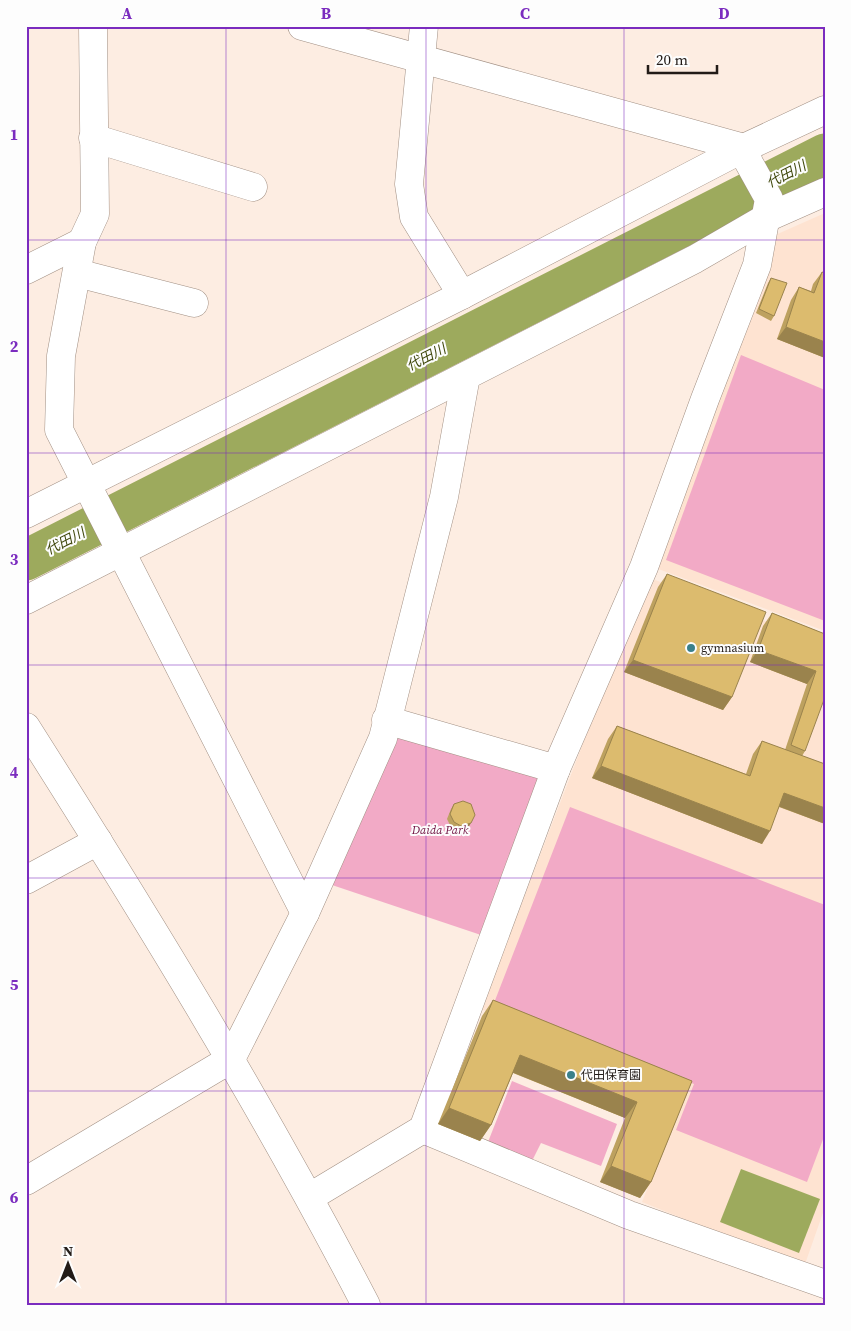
<svg xmlns="http://www.w3.org/2000/svg" width="851" height="1331" viewBox="0 0 851 1331" font-family="'Source Serif 4','Noto Sans JP',serif">
<style>
.built{fill:#fee3d1}
.green{fill:#f2aac6}
.water{fill:#9daa5d}
.lines{fill:none;stroke-linecap:round;stroke-linejoin:round}
.river{stroke:#9daa5d;stroke-width:41}
.minor-casing{stroke:#a29084;stroke-width:29}
.minor{stroke:#fff;stroke-width:28}
.wall{fill:#bda15f}
.shaded-wall{fill:#9a834d}
.building{fill:#dcbb6e;stroke:#9a834d}
.grid{fill:none;stroke:#7b2cbf;stroke-width:1;stroke-opacity:0.55}
.poi-dot{fill:#3a808b;stroke:#fdfdfd;stroke-width:2}
.labels{text-anchor:middle;dominant-baseline:central;stroke-width:4;stroke-linejoin:round;paint-order:stroke}
.poi-label{font-size:12px;fill:#221b17;stroke:#fdfdfd;text-anchor:start}
.park-label{font-size:12px;font-style:italic;fill:#721645;stroke:#fdfdfd}
.water-label{font-size:14px;font-style:italic;fill:#3f470b;stroke:#fdfdfd}
.neatline{fill:none;stroke:#7b2cbf;stroke-width:2}
.grid-label{font-size:16px;text-anchor:middle;font-weight:bold;fill:#7b2cbf}
</style>
<rect width="100%" height="100%" fill="#fdede2"/>
<g class="built">
<polygon points="825,213 825,631 653,567 773,236"/>
<polygon points="647,577 825,643 825,1207 804,1267 642,1202 686,1091 481,1009"/>
</g>
<g class="green">
<polygon points="741,355 825,390 825,621 666,560"/>
<polygon points="402,734 536,772 542,784 481,935 332,885 393,740"/>
<polygon points="570,807 825,905 825,1134 807,1182 676,1130 694,1084 494,1003"/>
<polygon points="512,1081 617,1124 601,1166 541,1143 532,1161 488,1142"/>
</g>
<polygon class="water" points="741,1169 820,1199 799,1253 720,1222"/>
<g class="lines">
<polyline class="river" points="26,560 825,154"/>
<g class="minor-casing">
<g id="minor">
<polyline points="93,26 95,214 82,242 61,356 59,430 305,913"/>
<polyline points="302,26 744,148"/>
<polyline points="424,26 409,184 414,217 462,295"/>
<polyline points="93,138 253,187"/>
<polyline points="26,270 82,242"/>
<polyline points="77,273 194,303"/>
<polyline points="26,514 462,295 744,148 825,110"/>
<polyline points="26,600 695,259 764,219 825,192"/>
<polyline points="386,720 556,769"/>
<path d="M 26,727 C 146,916 263,1106 366,1305"/>
<polyline points="26,880 98,841"/>
<polyline points="423,1129 629,1215 825,1284"/>
<polyline points="26,1181 231,1059 305,913 383,738 444,497 466,376"/>
<polyline points="310,1197 423,1129 556,769 644,567 705,399 757,265 769,199 749,163 744,148"/>
</g>
</g>
<use href="#minor" class="minor"/>
</g>
<g class="wall">
<polygon points="822,272 825,273 825,358 777,339 791,300 799,287 811,291 813,284"/>
<polygon points="771,278 774,316 771,321 756,313 768,283"/>
<polygon points="667,574 732,697 723,710 624,672 658,587"/>
<polygon points="772,613 825,634 805,751 802,756 825,764 825,824 779,807 762,844 592,778 608,739 617,726 746,774 753,754 762,741 785,750 807,684 750,662 763,626"/>
<polygon points="454,804 468,828 458,830 451,827 447,819 451,809"/>
<polygon points="493,1000 692,1081 651,1182 640,1198 600,1182 625,1118 513,1073 491,1125 480,1141 438,1124 482,1016"/>
</g>
<g class="shaded-wall">
<polygon points="786,327 825,342 825,358 777,339"/>
<polygon points="758,650 816,671 807,684 750,662"/>
<polygon points="633,660 732,697 723,710 624,672"/>
<polygon points="601,766 770,831 762,844 592,778"/>
<polygon points="784,793 825,808 825,824 775,805"/>
<polygon points="471,823 468,828 458,830 461,826"/>
<polygon points="520,1055 637,1102 625,1118 509,1071"/>
<polygon points="449,1108 491,1125 480,1141 438,1124"/>
<polygon points="611,1166 651,1182 640,1198 600,1182"/>
</g>
<g class="building">
<polygon points="822,272 825,273 825,342 786,327 799,287 814,293"/>
<polygon points="771,278 787,283 774,316 759,309"/>
<polygon points="667,574 766,612 732,697 633,660"/>
<polygon points="772,613 825,634 825,697 805,751 791,745 816,671 758,650"/>
<polygon points="617,726 750,776 762,741 825,764 825,808 784,793 770,831 601,766"/>
<polygon points="463,801 471,804 475,815 471,823 461,826 454,822 450,814 454,804"/>
<polygon points="493,1000 692,1081 651,1182 611,1166 637,1102 520,1055 491,1125 449,1108"/>
</g>
<path class="grid" d="M 226,26 L 226,1305M 426,26 L 426,1305M 624,26 L 624,1305M 26,240 L 825,240M 26,453 L 825,453M 26,665 L 825,665M 26,878 L 825,878M 26,1091 L 825,1091"/>
<g class="poi-dot">
<circle cx="691" cy="648" r="5"/>
<circle cx="571" cy="1075" r="5"/>
</g>
<g class="labels">
<g class="poi-label">
<text x="701" y="648">gymnasium</text>
<text x="581" y="1075">代田保育園</text>
</g>
<g class="park-label">
<text x="440" y="830">Daida Park</text>
</g>
<g class="water-label">
<text transform="translate(786 174) rotate(-27)">代田川</text>
<text transform="translate(426 357) rotate(-27)">代田川</text>
<text transform="translate(65 541) rotate(-27)">代田川</text>
</g>
</g>
<rect width="851" height="1331" fill="none" stroke="#fdfdfd" stroke-width="55"/>
<g transform="translate(68 1264)" stroke="#fdfdfd" stroke-width="4" paint-order="stroke">
<path d="M0-4L9 19L0 12L-9 19Z" fill="#221b17"/>
<text y="-8" font-size="14" font-weight="bold" text-anchor="middle" fill="#221b17">N</text>
</g>
<path d="M648 65v8h69v-8" fill="none" stroke="#221b17" stroke-width="2.5"/>
<text x="656" y="65" font-size="15" fill="#221b17" stroke="#fdfdfd" stroke-width="4" paint-order="stroke">20 m</text>
<rect x="28" y="28" width="796" height="1276" class="neatline"/>
<g class="grid-label">
<text x="127" y="19">A</text>
<text x="326" y="19">B</text>
<text x="525" y="19">C</text>
<text x="724" y="19">D</text>
<text x="14" y="140">1</text>
<text x="14" y="352">2</text>
<text x="14" y="565">3</text>
<text x="14" y="778">4</text>
<text x="14" y="990">5</text>
<text x="14" y="1203">6</text>
</g>
</svg>
